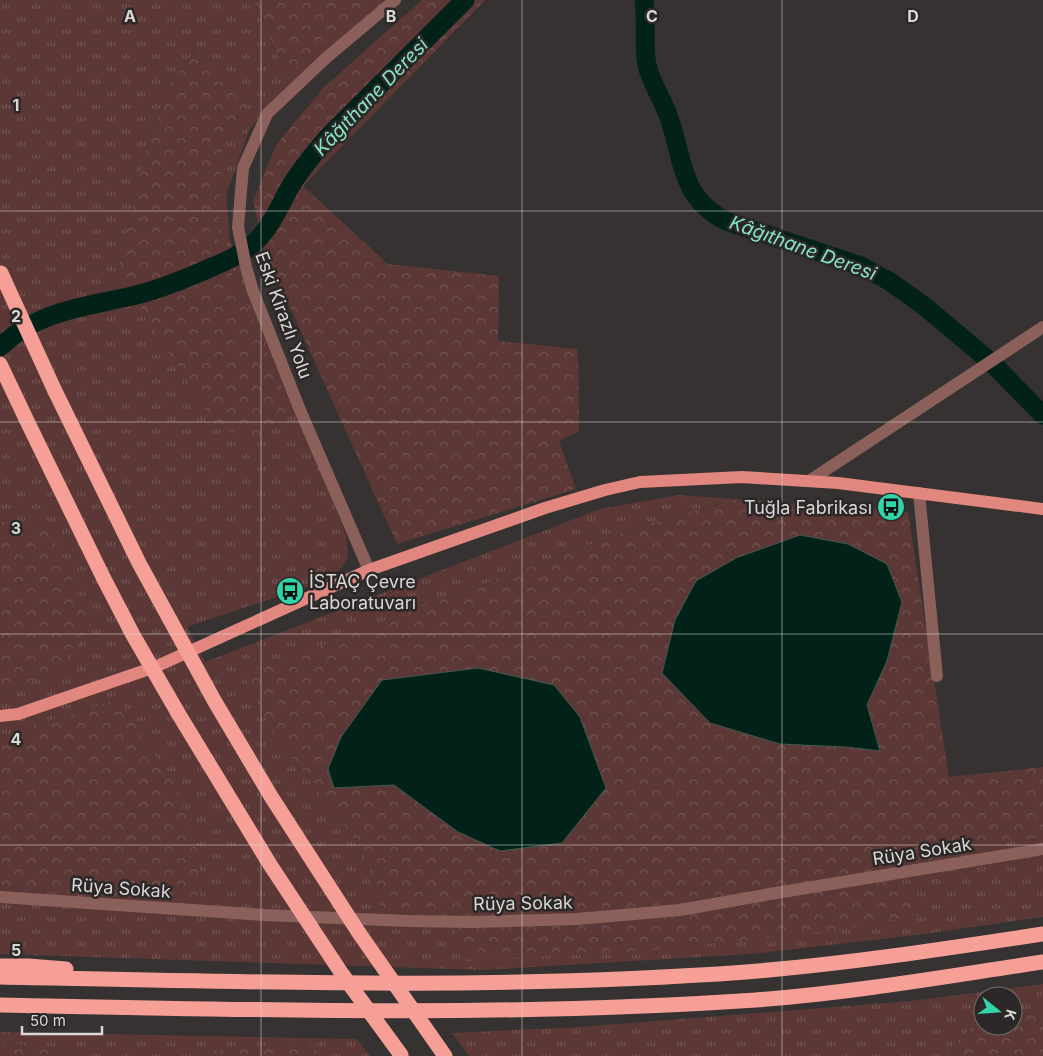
<svg xmlns="http://www.w3.org/2000/svg" width="1043" height="1056" viewBox="0 0 1043 1056" font-family="Inter,sans-serif">
<style>
.grass{fill:url(#grass-tufts);fill-rule:evenodd}
.forest{fill:url(#forest-crowns);fill-rule:evenodd}
.water{fill:#022219;stroke:#435952}
.lines{fill:none;stroke-linecap:round;stroke-linejoin:round}
.river{stroke:#022219;stroke-width:19}
.minor{stroke:#8b5f5a;stroke-width:12}
.major{stroke:#e1877f;stroke-width:12}
.highway{stroke:#f59f97;stroke-width:15}
.highway-bridge{stroke:#f59f97;stroke-width:15}
.grid{fill:none;stroke:#dad8d7;stroke-width:1;stroke-opacity:0.55}
.labels{text-anchor:middle;dominant-baseline:central;stroke-width:5;stroke-linejoin:round;paint-order:stroke}
.street-label{font-size:18px;fill:#dad8d7;stroke:#2c2828}
.poi-label{font-size:18px;fill:#dad8d7;stroke:#2c2828;text-anchor:end}
.water-label{font-size:19px;font-style:italic;fill:#86e4c4;stroke:#2c2828}
.grid-label{font-size:16px;text-anchor:middle;font-weight:bold;fill:#dad8d7;stroke:#2c2828;stroke-width:5;stroke-linejoin:round;paint-order:stroke}
</style>
<defs>
<pattern id="grass-tufts" width="24" height="20" patternUnits="userSpaceOnUse" patternTransform="scale(1.25)"><rect width="24" height="20" fill="#5b3835"/><path d="M3 7l-1-3M5 7V3M7 7l1-3M15 17l-1-3M17 17v-4M19 17l1-3" fill="none" stroke="#725452"/></pattern>
<pattern id="forest-crowns" width="20" height="18" patternUnits="userSpaceOnUse" patternTransform="scale(1.25)"><rect width="20" height="18" fill="#5b3835"/><path d="M2 6a3 3 0 1 1 6 0M12 15a3 3 0 1 1 6 0" fill="none" stroke="#725452"/></pattern>
</defs>
<rect width="100%" height="100%" fill="#363231"/>
<g class="grass">
<path d="M 0,0 L 253,0 L 291,88 L 250,128 L 226,195 L 230,241 L 346,535 L 348,559 L 333,578 L 187,627 L 205,662 L 600,509 L 678,495 L 736,499 L 640,526 L 417,609 L 271,729 L 364,852 L 385,919 L 919,915 L 887,874 L 964,848 L 1043,837 L 1043,917 L 917,935 L 750,954 L 485,970 L 0,954 L 0,886 L 100,896 L 197,908 L 119,699 L 0,736 L 0,693 L 59,670 L 51,529 L 0,521 ZM 197,49 L 250,99 L 223,144 L 218,241 L 294,413 L 117,273 L 143,163 L 167,86 Z"/>
<polygon points="1043,984 1043,1018 1013,1010 1013,996 983,996 983,1015 943,1056 469,1056 452,1033 579,1027 911,1001"/>
<polygon points="0,1032 357,1039 370,1056 316,1056 317,1040 196,1053 194,1056 73,1056 0,1040"/>
</g>
<g class="forest">
<polygon points="253,0 387,0 291,88"/>
<polygon points="422,0 485,0 303,186 388,264 499,276 498,341 578,349 579,431 559,441 576,489 397,544 264,250 253,201 276,145 324,87"/>
<polygon points="198,49 250,99 223,144 218,241 294,413 255,440 217,427 117,273 143,163 167,86"/>
<path d="M 736,499 L 908,512 L 949,777 L 1043,767 L 1043,837 L 964,848 L 888,874 L 920,915 L 831,931 L 641,951 L 465,961 L 452,920 L 385,919 L 364,852 L 271,729 L 244,675 L 417,609 L 640,526 ZM 887,661 L 867,705 L 880,751 L 846,747 ZM 382,680 L 458,832 L 394,785 L 328,769 L 341,737 Z"/>
<polygon points="0,521 51,528 91,626 59,670 0,693"/>
<polygon points="119,699 178,790 199,856 201,888 198,908 100,896 0,886 0,736"/>
<polygon points="1013,1010 1043,1018 1043,1056 943,1056 983,1015 983,1026 1013,1026"/>
<polygon points="0,1040 73,1056 0,1056"/>
<polygon points="318,1040 316,1056 194,1056 195,1053"/>
</g>
<g class="water">
<polygon points="800,535 848,544 887,564 902,602 887,661 867,705 880,751 846,747 780,744 710,723 662,673 675,620 696,581 736,558"/>
<polygon points="478,668 554,685 580,717 606,788 562,843 500,851 458,832 394,785 334,788 328,769 341,737 382,680"/>
</g>
<g class="lines">
<g class="river">
<path d="M 644,0 C 647,22 643,44 647,65 C 651,84 663,99 669,118 C 684,160 680,198 726,221 L 861,266 L 889,281 L 923,305 L 992,363 L 1043,415"/>
<path d="M 0,347 C 37,311 84,307 132,296 C 159,290 185,279 210,268 C 222,263 234,258 244,251 C 268,235 277,211 290,187 C 301,169 315,152 329,136 L 465,0"/>
</g>
<g class="minor">
<polyline points="809,481 1043,327"/>
<polyline points="919,493 937,676"/>
<polyline points="369,570 300,410 253,291 246,267 238,227 243,168 267,114 326,58 395,0"/>
<polyline points="0,897 265,915 407,921 472,922 577,919 680,910 770,894 1043,849"/>
</g>
<polyline class="major" points="0,716 18,714 155,667 369,570 545,508 605,490 640,482 742,477 838,483 1043,509"/>
<g class="highway">
<polyline points="0,966 28,966 66,969"/>
<path d="M 0,977 C 248,982 498,990 746,972 C 845,964 944,949 1043,934"/>
<path d="M 0,1005 C 252,1010 505,1017 756,1000 C 852,993 948,976 1043,962"/>
</g>
<g class="highway-bridge">
<polyline points="1,273 54,389 139,563 215,702 272,798 359,933 445,1056"/>
<polyline points="0,364 28,423 103,577 133,635 178,713 269,863 342,974 401,1055"/>
</g>
</g>
<path class="grid" d="M 261,0 L 261,1056M 522,0 L 522,1056M 782,0 L 782,1056M 0,211 L 1043,211M 0,422 L 1043,422M 0,634 L 1043,634M 0,845 L 1043,845"/>
<defs>
<g id="bus-disc" transform="scale(1.4375)"><circle r="9.5" fill="#32d4a9" stroke="#2c2828"/><path d="M-5-6H5V4H4V6H2V4H-2V6H-4V4H-5ZM-3.5-4V0h7V-4ZM-3.5 1.2v1.5H-2V1.2ZM2 1.2v1.5H3.5V1.2Z" fill="#111"/></g>
</defs>
<g fill-rule="evenodd">
<use href="#bus-disc" x="891" y="507"/>
<use href="#bus-disc" x="290" y="591"/>
</g>
<g class="labels">
<g class="street-label">
<text transform="translate(284 315) rotate(70)">Eski Kirazlı Yolu</text>
<text transform="translate(922 851) rotate(-9)">Rüya Sokak</text>
<text transform="translate(121 888) rotate(4)">Rüya Sokak</text>
<text transform="translate(523 903) rotate(-1)">Rüya Sokak</text>
</g>
<g class="poi-label">
<text x="872" y="507">Tuğla Fabrikası</text>
<text x="309" y="581" text-anchor="start">İSTAÇ Çevre<tspan x="309" dy="21">Laboratuvarı</tspan></text>
</g>
<g class="water-label">
<text transform="translate(371 97) rotate(-46)">Kâğıthane Deresi</text>
<text transform="translate(803 248) rotate(20)">Kâğıthane Deresi</text>
</g>
</g>
<g class="grid-label">
<text x="130" y="22">A</text>
<text x="391" y="22">B</text>
<text x="652" y="22">C</text>
<text x="913" y="22">D</text>
<text x="16" y="111">1</text>
<text x="16" y="322">2</text>
<text x="16" y="534">3</text>
<text x="16" y="745">4</text>
<text x="16" y="956">5</text>
</g>
<g transform="translate(998 1011) rotate(107)"><circle r="24" fill="#2c2828" stroke="#726e6e"/>
<path d="M0-4L9 19L0 12L-9 19Z" fill="#32d4a9"/>
<text y="-8" font-size="14" font-weight="bold" text-anchor="middle" fill="#dad8d7">K</text>
</g>
<path d="M22 1026v8h80v-8" fill="none" stroke="#dad8d7" stroke-width="2.5"/>
<text x="30" y="1026" font-size="15" fill="#dad8d7" stroke="#2c2828" stroke-width="4" paint-order="stroke">50 m</text>
</svg>
